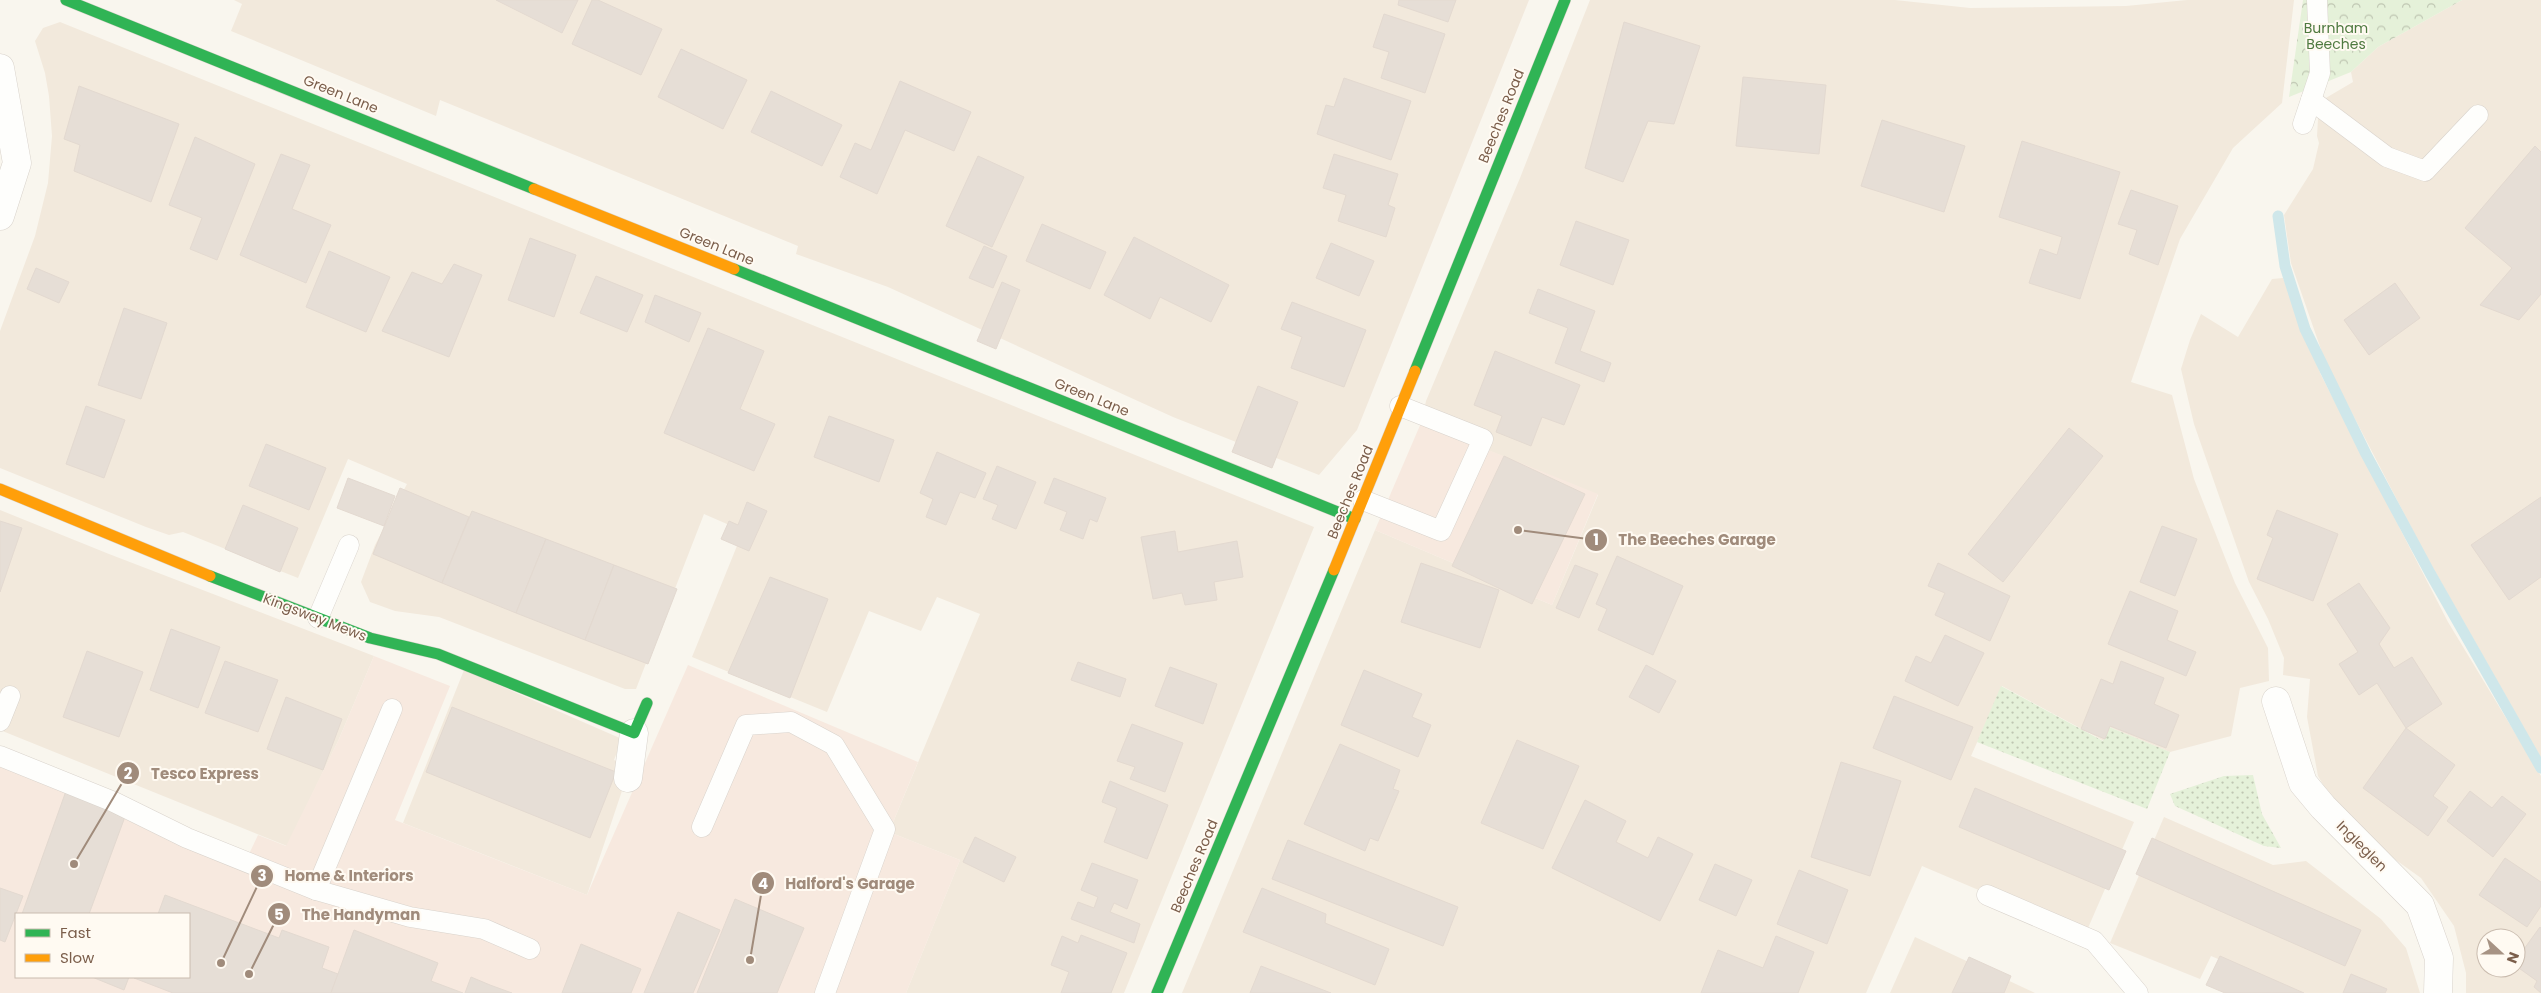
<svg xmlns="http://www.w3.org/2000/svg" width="2541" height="993" viewBox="0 0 2541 993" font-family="Poppins,sans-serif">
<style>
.residential{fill:#f2e9dc;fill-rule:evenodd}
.commercial{fill:#f7e9df;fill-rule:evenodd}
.grass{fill:url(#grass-dots)}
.forest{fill:url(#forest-crowns)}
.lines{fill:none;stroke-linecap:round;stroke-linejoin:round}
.stream{stroke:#cfe7ea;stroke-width:11}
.building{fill:#e6ded6;stroke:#e3d9d0}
.lane-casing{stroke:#d9d3cc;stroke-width:21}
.street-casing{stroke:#d9d3cc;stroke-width:29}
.fast-casing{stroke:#d9d2ca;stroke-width:12}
.slow-casing{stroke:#d9d2ca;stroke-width:12}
.lane{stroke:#fefefc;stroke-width:20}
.street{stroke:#fefefc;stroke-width:28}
.fast{stroke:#30b455;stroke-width:11}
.slow{stroke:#ff9f0a;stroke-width:11}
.labels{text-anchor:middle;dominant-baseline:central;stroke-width:4;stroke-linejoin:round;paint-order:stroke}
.park-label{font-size:14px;fill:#4f7a40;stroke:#fffaf2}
.street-label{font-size:14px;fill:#7b5e4b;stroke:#fffaf2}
.leader{fill:none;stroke:#a08b7b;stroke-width:2}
.callout-dot{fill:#a08b7b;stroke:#fffaf2;stroke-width:2}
.mark-label{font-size:15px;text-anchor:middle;font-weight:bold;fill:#fff}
.callout-label{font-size:15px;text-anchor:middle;font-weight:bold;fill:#a08b7b;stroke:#fffaf2;stroke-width:4;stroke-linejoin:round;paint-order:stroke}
</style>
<defs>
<pattern id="grass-dots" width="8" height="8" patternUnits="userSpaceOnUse" patternTransform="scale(1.25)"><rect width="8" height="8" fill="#e5f1d9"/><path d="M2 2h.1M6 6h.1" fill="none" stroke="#bfc6b2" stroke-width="1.8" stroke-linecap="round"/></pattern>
<pattern id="forest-crowns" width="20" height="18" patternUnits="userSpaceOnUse" patternTransform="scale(1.25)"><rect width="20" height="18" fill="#e5f1d9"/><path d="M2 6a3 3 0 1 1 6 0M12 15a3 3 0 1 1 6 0" fill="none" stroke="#bfc6b2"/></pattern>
</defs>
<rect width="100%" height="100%" fill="#f9f6ee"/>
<g class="residential">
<polygon points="234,0 1529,0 1357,430 1319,475 1173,417 888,287 796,254 798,246 440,100 436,116 231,31 242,4"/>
<polygon points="1590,0 1895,0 1970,8 2126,6 2187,0 2294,0 2282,103 2233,148 2180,239 2131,382 2172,395 2194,479 2235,583 2268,648 2269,681 2240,688 2231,736 2170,752 2109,727 2104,741 2002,686 1971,756 2134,822 2085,935 1922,866 1866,993 1182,993 1375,530 1552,605 1598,495 1421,423 1426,401 1520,178"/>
<polygon points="2462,0 2541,0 2541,758 2424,552 2325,361 2291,263 2284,215 2313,169 2319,143 2317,136 2319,102 2353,82 2351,72 2378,47"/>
<polygon points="60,22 1314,527 1124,993 906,993 960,860 889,832 980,614 937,597 921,631 869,611 827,712 692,657 743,531 704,514 636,689 625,689 439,617 395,611 370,602 361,582 375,545 407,484 348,459 298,578 183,532 169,535 146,527 0,468 0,331 35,236 48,183 52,136 49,96 45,73 35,41 43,28"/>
<path d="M 2283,278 L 2321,375 L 2448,622 L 2541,776 L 2541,993 L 2466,993 L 2466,973 L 2454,926 L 2421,878 L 2347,825 L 2318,776 L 2307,717 L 2310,679 L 2283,675 L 2284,658 L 2268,619 L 2249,582 L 2194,424 L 2181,369 L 2190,340 L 2201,314 L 2238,337 L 2272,279 ZM 2486,938 L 2516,938 L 2516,968 L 2486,968 Z"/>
<polygon points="0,510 109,554 374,656 339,739 287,846 0,730"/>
<polygon points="464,670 622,739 614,760 630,767 587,895 403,823"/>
<polygon points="2164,817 2273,865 2306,861 2381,919 2406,948 2420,993 2300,993 2211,956 2200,979 2110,943"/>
<polygon points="1915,937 2035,993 1890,993"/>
</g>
<g class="commercial">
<polygon points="1421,423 1598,494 1552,605 1375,530"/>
<path d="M 374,656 L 450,686 L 395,820 L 587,895 L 688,665 L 918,762 L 889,832 L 960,860 L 906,993 L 0,993 L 0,760 L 248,856 L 258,835 L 286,846 L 339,739 ZM 16,914 L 189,914 L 189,977 L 16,977 Z"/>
</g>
<g class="grass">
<polygon points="2001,686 2103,741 2109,727 2170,752 2147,809 1977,742"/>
<polygon points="2253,775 2262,814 2281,848 2264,846 2175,806 2170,794 2224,776"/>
</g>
<polygon class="forest" points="2303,0 2462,0 2378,47 2351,72 2289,97"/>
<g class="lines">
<polyline class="stream" points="2278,216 2285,266 2305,329 2366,454 2430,573 2541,768"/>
</g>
<g class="building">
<polygon points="496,0 578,0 562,33"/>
<polygon points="592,0 598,0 662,29 641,75 572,44"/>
<polygon points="1399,0 1456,0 1448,22 1398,5"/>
<polygon points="1384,14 1445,34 1425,93 1381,78 1389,52 1373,47"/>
<polygon points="1624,22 1700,46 1674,124 1648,121 1623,182 1585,168"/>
<polygon points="681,49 747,80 723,129 658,97"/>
<polygon points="1743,77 1826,85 1819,154 1736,146"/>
<polygon points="1344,78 1411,101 1391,160 1317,134 1326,105 1334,107"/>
<polygon points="900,81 971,112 954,151 905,130 877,194 840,177 855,143 871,150"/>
<polygon points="79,86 179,124 151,202 74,171 80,145 64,139"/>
<polygon points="771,91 842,125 822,166 751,132"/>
<polygon points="1882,120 1965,146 1944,212 1861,186"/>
<polygon points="195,137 255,164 217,260 190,249 202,218 169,205"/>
<polygon points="2022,141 2120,172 2080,299 2029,283 2040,249 2057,255 2062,237 1999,217"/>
<polygon points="2535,146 2541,152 2541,294 2519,320 2480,305 2512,268 2465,228"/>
<polygon points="281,154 310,165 292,209 331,225 306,283 240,255"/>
<polygon points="1334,154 1398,174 1388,205 1395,208 1386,237 1338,221 1346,195 1323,188"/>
<polygon points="978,156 1024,177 992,247 946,226"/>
<polygon points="2131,190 2178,206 2158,265 2129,254 2137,230 2118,224"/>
<polygon points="1576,221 1629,240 1613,285 1560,265"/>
<polygon points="1042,224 1106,252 1090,289 1026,261"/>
<polygon points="1134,237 1229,285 1211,322 1160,297 1150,319 1104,295"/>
<polygon points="530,238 576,255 554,317 508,300"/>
<polygon points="1331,243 1374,261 1359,296 1316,278"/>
<polygon points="984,246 1007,256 993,288 969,278"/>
<polygon points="329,251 390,277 366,332 306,307"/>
<polygon points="454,264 482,275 449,357 382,331 412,272 442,284"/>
<polygon points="36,268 69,282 59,303 27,289"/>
<polygon points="596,276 643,295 627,332 580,313"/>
<polygon points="1002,282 1020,290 996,349 977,341"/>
<polygon points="2395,283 2420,318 2369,355 2344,320"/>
<polygon points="1538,289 1595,311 1580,351 1611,363 1604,382 1555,363 1568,328 1529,313"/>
<polygon points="655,295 701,313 689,342 645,322"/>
<polygon points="1292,302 1366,330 1344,387 1291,368 1302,337 1281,329"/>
<polygon points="124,308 167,323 141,399 98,385"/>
<polygon points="708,328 764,351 740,409 775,424 754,471 664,433"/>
<polygon points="1495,351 1580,385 1564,425 1542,417 1531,446 1496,432 1502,416 1474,405"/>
<polygon points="1258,386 1298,402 1272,468 1232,452"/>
<polygon points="86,406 125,420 104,478 66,464"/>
<polygon points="829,416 894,440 879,482 814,457"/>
<polygon points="2069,428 2103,456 2003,582 1968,554"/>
<polygon points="266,444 326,468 309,510 249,486"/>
<polygon points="937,452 986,473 975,498 960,492 946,525 926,517 933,499 920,493"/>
<polygon points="1504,456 1585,494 1532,604 1452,566"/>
<polygon points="997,466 1036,482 1016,529 992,519 998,505 983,499"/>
<polygon points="348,478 395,496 384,526 337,508"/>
<polygon points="1054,478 1106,498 1097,522 1090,519 1083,539 1060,530 1067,512 1044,503"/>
<polygon points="400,488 469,517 442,583 373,554"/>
<polygon points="2541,497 2541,577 2509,600 2471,545"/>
<polygon points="747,502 767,511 749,551 721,539 729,521 738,525"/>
<polygon points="243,505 298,528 280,572 225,549"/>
<polygon points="2277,510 2338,534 2313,601 2257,579 2273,538 2267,535"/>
<polygon points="472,511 546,539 516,613 442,583"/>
<polygon points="0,521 22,528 0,592"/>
<polygon points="2162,526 2197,539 2175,596 2140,582"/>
<polygon points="1175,531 1178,552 1237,541 1243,577 1214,582 1217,600 1185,605 1182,593 1153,599 1141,537"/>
<polygon points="546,539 614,565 585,640 516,613"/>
<polygon points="1617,556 1683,586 1653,655 1598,630 1607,609 1596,604"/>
<polygon points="1421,563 1499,590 1480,648 1401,622"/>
<polygon points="1938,563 2010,596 1990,641 1935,615 1945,593 1928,586"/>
<polygon points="614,565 677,589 648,664 585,640"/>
<polygon points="1575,565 1598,574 1579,618 1556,608"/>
<polygon points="770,577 828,599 790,698 728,673"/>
<polygon points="2359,583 2390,628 2379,644 2394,668 2412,657 2442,704 2406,728 2377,683 2359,695 2339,664 2358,652 2327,604"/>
<polygon points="2130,591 2178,611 2167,640 2196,652 2186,676 2108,644"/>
<polygon points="171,629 220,647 198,708 150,690"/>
<polygon points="1945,635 1984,653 1958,706 1905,681 1916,656 1931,663"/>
<polygon points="87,651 143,672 119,737 63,717"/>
<polygon points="225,661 278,680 258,732 205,713"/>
<polygon points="2121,661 2164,678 2154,704 2179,715 2166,748 2110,726 2105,739 2081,729 2101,679 2113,684"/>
<polygon points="1078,662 1126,679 1120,697 1071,680"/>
<polygon points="1646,665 1676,681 1659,713 1629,697"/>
<polygon points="1170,667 1217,684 1203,724 1155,706"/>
<polygon points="1364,670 1422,694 1412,717 1431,725 1418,757 1341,725"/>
<polygon points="1894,696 1973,727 1951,780 1873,748"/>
<polygon points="286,697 342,719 323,770 267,749"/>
<polygon points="452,707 616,772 590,838 426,772"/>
<polygon points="1132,724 1183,743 1165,792 1130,779 1135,767 1117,761"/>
<polygon points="2406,728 2455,765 2433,796 2448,807 2428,836 2363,788"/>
<polygon points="1517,740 1579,766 1543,849 1481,823"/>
<polygon points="1340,744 1400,770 1393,789 1399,791 1378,841 1370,838 1365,851 1304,824"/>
<polygon points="1841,762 1901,781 1870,876 1811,857"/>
<polygon points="1110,781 1168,805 1147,859 1104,842 1117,808 1102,802"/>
<polygon points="1975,788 2126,851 2109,890 1959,827"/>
<polygon points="66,791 126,814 89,914 22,914"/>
<polygon points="2470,791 2492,808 2502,796 2526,814 2493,857 2447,821"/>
<polygon points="1585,800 1626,821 1616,842 1648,858 1658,837 1693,854 1660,921 1552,868"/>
<polygon points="975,837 1016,857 1004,882 963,862"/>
<polygon points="2152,838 2361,930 2345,966 2136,874"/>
<polygon points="1288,840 1458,907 1443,946 1272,879"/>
<polygon points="2505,858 2541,882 2541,906 2527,927 2479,895"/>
<polygon points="1092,863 1138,880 1127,909 1114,903 1110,912 1140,924 1134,943 1071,919 1078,902 1094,908 1098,897 1081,890"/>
<polygon points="1715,864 1752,880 1736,916 1699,900"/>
<polygon points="1799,870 1848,890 1827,944 1777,924"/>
<polygon points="0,888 23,896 5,942 0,940"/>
<polygon points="1262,888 1326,914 1325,923 1389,949 1375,985 1243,932"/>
<polygon points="165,895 279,938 282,930 329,947 322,968 338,974 331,993 173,993 134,978 189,977 189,914 158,914"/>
<polygon points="735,899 804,928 777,993 697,993"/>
<polygon points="678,912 720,930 693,993 644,993"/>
<polygon points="2540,927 2541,928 2541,993 2534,987 2537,981 2516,966 2516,960"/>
<polygon points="354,930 438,963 431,981 463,993 331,993"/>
<polygon points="1081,935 1127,953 1111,993 1061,993 1069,972 1051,965 1062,936 1078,943"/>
<polygon points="1776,936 1814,952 1798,993 1701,993 1718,950 1763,968"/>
<polygon points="581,944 641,969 631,993 562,993"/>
<polygon points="2220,956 2304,993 2225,993 2206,985"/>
<polygon points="1969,957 2011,976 2004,993 1952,993"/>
<polygon points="1261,966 1331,993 1250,993"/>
<polygon points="2351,974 2387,989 2385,993 2343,993"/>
<polygon points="92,977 129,977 124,990"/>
<polygon points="471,977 490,985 512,993 465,993"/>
</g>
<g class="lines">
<g class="lane-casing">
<g id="lane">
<polyline points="2311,100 2387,157 2425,171 2478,115"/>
<polyline points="2303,124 2320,73 2317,0"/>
<polyline points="1363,500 1441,531 1483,439 1400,406"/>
<polyline points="318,618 349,545"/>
<polyline points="0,721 10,696"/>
<polyline points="0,756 114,802 187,838 316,890 410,917 484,929 530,949"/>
<polyline points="702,827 746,725 791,722 834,745 885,829 825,993"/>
<polyline points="316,890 392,709"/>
<polyline points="1987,895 2094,941 2138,993"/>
</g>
</g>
<g class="street-casing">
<g id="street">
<polyline points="0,68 17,163 0,216"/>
<polyline points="2276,701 2303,783 2323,807 2420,905 2439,958 2438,993"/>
<polyline points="628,778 634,733"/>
</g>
</g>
<g class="fast-casing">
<g id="fast">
<polyline points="66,0 534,189"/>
<polyline points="734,269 1355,519"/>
<polyline points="1415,371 1565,0"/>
<polyline points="210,576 370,638 438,654 634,733 647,703"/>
<polyline points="1157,993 1334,570"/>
</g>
</g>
<g class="slow-casing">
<g id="slow">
<polyline points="534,189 734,269"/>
<polyline points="0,489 210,576"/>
<polyline points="1334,570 1415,371"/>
</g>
</g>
<use href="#lane" class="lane"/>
<use href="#street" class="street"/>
<use href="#fast" class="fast"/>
<use href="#slow" class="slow"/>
</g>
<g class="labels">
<g class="park-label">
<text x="2336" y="28">Burnham<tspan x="2336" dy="16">Beeches</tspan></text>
</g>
<g class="street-label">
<text transform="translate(341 94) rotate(22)">Green Lane</text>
<text transform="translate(1501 116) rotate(-68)">Beeches Road</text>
<text transform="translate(717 246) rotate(22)">Green Lane</text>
<text transform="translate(1092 397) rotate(22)">Green Lane</text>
<text transform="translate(1350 492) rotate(-68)">Beeches Road</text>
<text transform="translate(315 617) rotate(21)">Kingsway Mews</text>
<text transform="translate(2362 846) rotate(45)">Ingleglen</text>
<text transform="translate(1194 866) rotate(-67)">Beeches Road</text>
</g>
</g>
<path class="leader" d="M1518 530L1596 540M74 864L128 773M221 963L262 876M750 960L763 883M249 974L279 914"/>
<g class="callout-dot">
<circle cx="1518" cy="530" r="5"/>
<circle cx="74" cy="864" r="5"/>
<circle cx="221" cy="963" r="5"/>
<circle cx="750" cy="960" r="5"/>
<circle cx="249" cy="974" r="5"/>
<circle cx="1596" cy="540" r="12"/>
<circle cx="128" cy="773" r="12"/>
<circle cx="262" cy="876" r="12"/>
<circle cx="763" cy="883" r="12"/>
<circle cx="279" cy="914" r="12"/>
</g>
<g class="mark-label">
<text x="1596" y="545">1</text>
<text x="128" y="779">2</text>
<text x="262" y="881">3</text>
<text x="763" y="889">4</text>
<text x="279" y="920">5</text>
</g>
<g class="callout-label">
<text x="1697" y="545">The Beeches Garage</text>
<text x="205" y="779">Tesco Express</text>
<text x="349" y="881">Home &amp; Interiors</text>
<text x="850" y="889">Halford's Garage</text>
<text x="361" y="920">The Handyman</text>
</g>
<rect x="15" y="913" width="175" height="65" fill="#fffaf2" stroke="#cabcaf"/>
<rect x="25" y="929" width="25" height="8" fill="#30b455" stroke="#cabcaf"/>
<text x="60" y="938" font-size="15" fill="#7b5e4b">Fast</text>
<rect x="25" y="954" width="25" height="8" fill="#ff9f0a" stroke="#cabcaf"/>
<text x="60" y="963" font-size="15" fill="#7b5e4b">Slow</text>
<g transform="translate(2501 953) rotate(111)"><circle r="24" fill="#fffaf2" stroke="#cabcaf"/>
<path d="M0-4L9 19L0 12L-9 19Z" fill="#a79384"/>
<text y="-8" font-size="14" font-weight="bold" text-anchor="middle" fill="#7b5e4b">N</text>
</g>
</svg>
